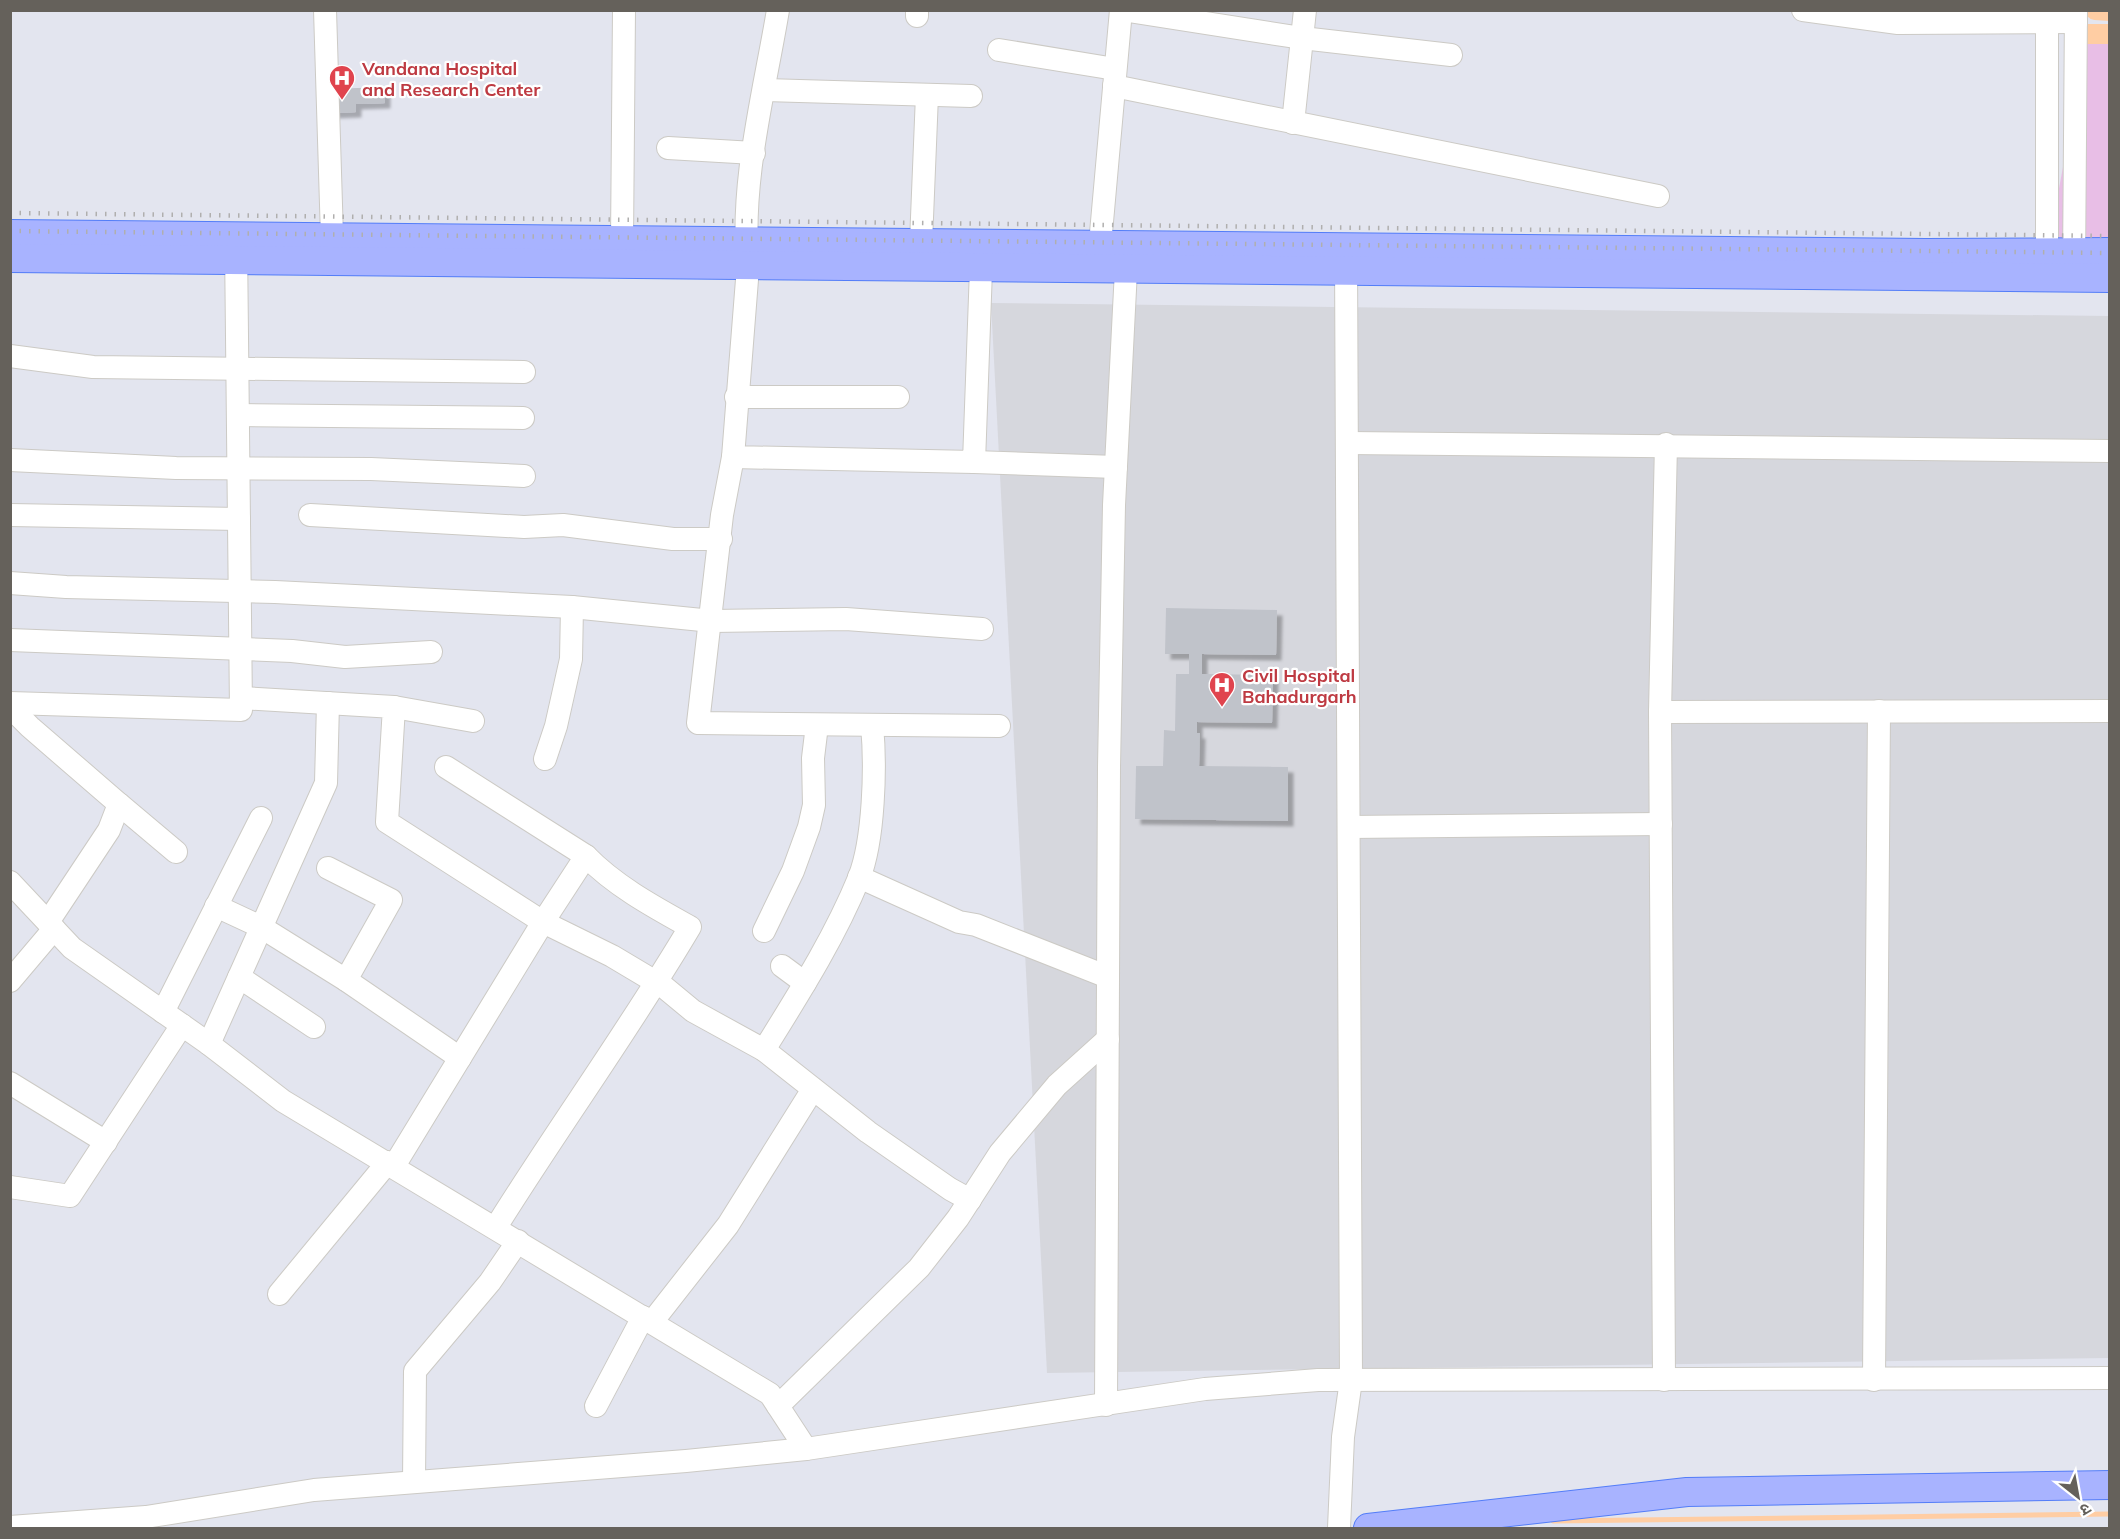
<svg xmlns="http://www.w3.org/2000/svg" width="2120" height="1539" viewBox="0 0 2120 1539" font-family="Mulish,'Noto Sans Devanagari',sans-serif">
<style>
.industrial{fill:#d6d7dd}
.green{fill:#e8bee6}
.lines{fill:none;stroke-linecap:round;stroke-linejoin:round}
.stream{stroke:#ffcda3;stroke-width:5}
.canal{stroke:#ffcda3;stroke-width:20}
.building{fill:#c0c3ca;filter:url(#shadow)}
.minor-casing{stroke:#cccac5;stroke-width:24}
.major-casing{stroke:#537df8;stroke-width:30}
.minor{stroke:#fff;stroke-width:22}
.major{stroke:#a8b3ff;stroke-width:28}
.rail{stroke:#b0afae;stroke-width:4.5;stroke-dasharray:1.5 8;stroke-linecap:butt}
.labels{text-anchor:middle;dominant-baseline:central;stroke-width:4.5;stroke-linejoin:round;paint-order:stroke}
.health-label{font-size:18px;font-weight:bold;fill:#be3a42;stroke:#fff;text-anchor:start}
</style>
<defs>
<filter id="shadow"><feDropShadow dx="5.5" dy="5.5" stdDeviation="1.5" flood-color="#0004"/></filter>
</defs>
<rect width="100%" height="100%" fill="#e3e5ef"/>
<polygon class="industrial" points="991,303 2109,316 2109,1358 1047,1373"/>
<polygon class="green" points="2088,34 2109,34 2109,252 2047,252"/>
<g class="lines">
<polyline class="stream" points="1553,1521 2110,1514"/>
<g class="canal">
<polyline points="2095,10 2110,11"/>
<polyline points="2088,34 2110,34"/>
</g>
</g>
<g class="building">
<polygon points="385,87 385,103 356,104 356,112 331,113 330,89"/>
<polygon points="1166,608 1277,610 1276,655 1202,654 1202,674 1273,675 1272,723 1197,722 1197,733 1200,733 1199,766 1288,767 1288,821 1135,819 1136,766 1163,766 1164,730 1175,731 1176,674 1189,674 1189,654 1165,654"/>
</g>
<g class="lines">
<g class="minor-casing">
<g id="minor">
<polyline points="325,10 332,237"/>
<path d="M 778,10 C 764,94 740,182 748,267 L 733,457 L 974,462 L 981,269"/>
<polyline points="1122,10 1302,38 1451,55"/>
<polyline points="1803,10 1898,23 2076,22"/>
<polyline points="917,16 917,10"/>
<polyline points="999,50 1115,69"/>
<polyline points="1114,86 1658,196"/>
<polyline points="765,90 971,96"/>
<polyline points="1293,123 1305,10"/>
<polyline points="668,148 754,153"/>
<polyline points="622,240 624,10"/>
<polyline points="921,242 927,95"/>
<polyline points="1100,244 1121,10"/>
<polyline points="2074,267 2076,10"/>
<polyline points="2047,268 2047,10"/>
<polyline points="10,356 93,367 524,372"/>
<polyline points="736,397 898,397"/>
<polyline points="238,415 523,418"/>
<polyline points="1348,443 2110,451"/>
<polyline points="733,457 722,515 698,723 999,726"/>
<polyline points="10,460 176,468 371,469 524,476"/>
<polyline points="974,462 1116,467"/>
<polyline points="10,515 239,519"/>
<polyline points="310,515 524,527 563,525 673,539 721,539"/>
<polyline points="10,583 66,587 275,592 572,607 712,621 846,619 982,629"/>
<polyline points="10,640 292,651 345,657 431,652"/>
<polyline points="241,698 394,707 387,822 543,922 394,1166"/>
<polyline points="10,703 241,710 236,243"/>
<polyline points="10,707 30,727 119,804 109,830 48,922"/>
<polyline points="394,707 473,721"/>
<polyline points="1660,712 2110,711"/>
<polyline points="545,759 556,726 571,659 572,607"/>
<polyline points="446,767 586,856 543,922 612,956 664,987 693,1011 764,1050 868,1132 950,1189 970,1200"/>
<polyline points="119,804 176,852"/>
<polyline points="1349,827 1661,824"/>
<polyline points="328,868 391,900 346,980 460,1058"/>
<polyline points="859,877 959,922 976,925 1108,977"/>
<polyline points="10,882 72,948 209,1044 283,1101 770,1394 806,1449"/>
<polyline points="216,906 261,927 346,980"/>
<polyline points="764,931 793,871 809,827 814,805 813,758 817,725"/>
<polyline points="782,966 805,983"/>
<polyline points="239,977 314,1027"/>
<polyline points="10,981 54,929"/>
<polyline points="163,1012 261,818"/>
<polyline points="209,1044 326,783 328,703"/>
<path d="M 764,1050 C 798,995 834,939 859,878 C 874,840 876,767 872,725"/>
<polyline points="10,1083 106,1142"/>
<polyline points="10,1187 70,1196 182,1025"/>
<path d="M 496,1227 C 559,1126 629,1030 690,927 C 654,907 615,886 586,856"/>
<polyline points="279,1294 388,1162"/>
<polyline points="652,1322 728,1225 813,1089"/>
<polyline points="1664,1380 1660,712 1666,444"/>
<polyline points="1874,1380 1879,711"/>
<polyline points="1106,1405 1109,767 1114,505 1126,270"/>
<polyline points="596,1406 643,1317"/>
<polyline points="778,1406 919,1268 958,1218 1000,1153 1057,1085 1108,1039"/>
<polyline points="414,1482 415,1371 490,1282 518,1241"/>
<polyline points="10,1527 146,1517 314,1490 686,1461 806,1449 1205,1389 1318,1380 2110,1378"/>
<polyline points="1339,1528 1343,1437 1351,1380 1346,255"/>
</g>
</g>
<g class="major-casing">
<g id="major">
<polyline points="10,234 1926,253 2110,252"/>
<polyline points="10,258 2110,278"/>
<polyline points="1368,1528 1687,1492 2110,1485"/>
</g>
</g>
<use href="#minor" class="minor"/>
<use href="#major" class="major"/>
<g class="rail">
<polyline points="10,213 2110,236"/>
<polyline points="10,231 2110,253"/>
</g>
</g>
<defs>
<g id="hospital-pin" transform="scale(1.35)"><path d="M0 17L-7.5 6A9.5 9.5 0 1 1 7.5 6Z" fill="#e0444e" stroke="#fff"/><path d="M-5-5h3v3.5h4V-5h3V5h-3V1.5h-4V5h-3Z" fill="#fff"/></g>
</defs>
<g fill-rule="evenodd">
<use href="#hospital-pin" x="342" y="78"/>
<use href="#hospital-pin" x="1222" y="685"/>
</g>
<g class="labels">
<g class="health-label">
<text x="362" y="68">Vandana Hospital<tspan x="362" dy="21">and Research Center</tspan></text>
<text x="1242" y="675">Civil Hospital<tspan x="1242" dy="21">Bahadurgarh</tspan></text>
</g>
</g>
<rect width="2120" height="1539" fill="none" stroke="#65615b" stroke-width="24"/>
<g transform="translate(2078 1497) rotate(149)" stroke="#ffffff" stroke-width="4.5" paint-order="stroke">
<path d="M0-4.5L10 22L0 15L-10 22Z" fill="#65615b"/>
<text y="-9" font-size="16" font-weight="bold" text-anchor="middle" fill="#65615b">उ</text>
</g>
</svg>
